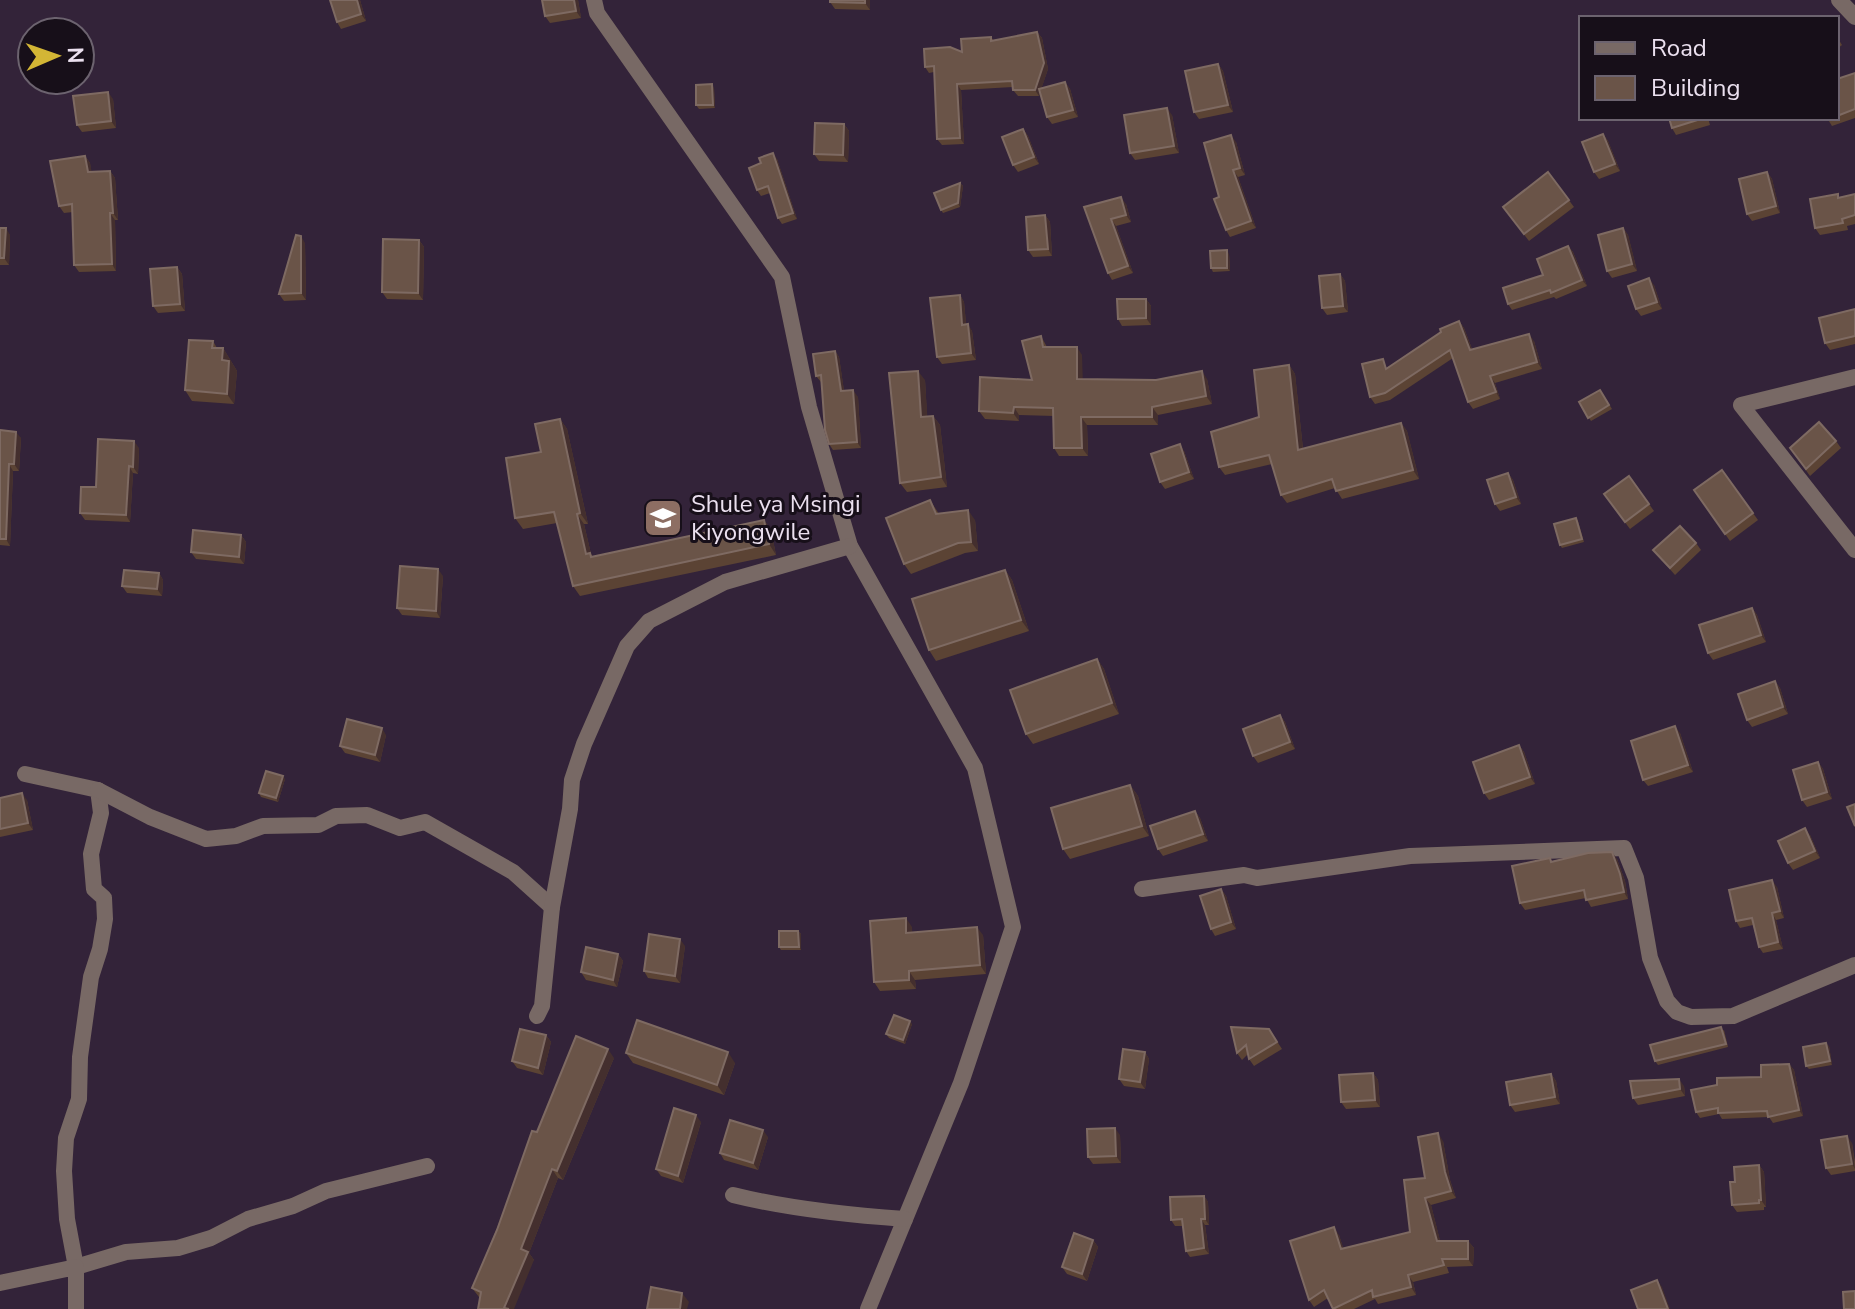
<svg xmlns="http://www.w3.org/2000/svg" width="1855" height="1309" viewBox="0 0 1855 1309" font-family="'Nunito Sans',sans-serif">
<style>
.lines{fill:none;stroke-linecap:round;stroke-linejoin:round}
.minor{stroke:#786965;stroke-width:16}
.wall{fill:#5b4334}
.shaded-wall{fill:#442f2e}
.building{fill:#6a5448;stroke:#7e6a62;stroke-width:2}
.labels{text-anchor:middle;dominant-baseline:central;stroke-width:6;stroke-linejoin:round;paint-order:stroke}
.poi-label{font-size:24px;fill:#ebe0ef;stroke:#170f19;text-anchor:start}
</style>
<rect width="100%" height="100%" fill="#332339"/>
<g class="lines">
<g class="minor">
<polyline points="594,0 597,13 782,277 809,407 850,546 975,768 1013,927 961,1083 868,1309"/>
<polyline points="1839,0 1855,17"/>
<polyline points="1855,377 1741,405 1855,550"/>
<polyline points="25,774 98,790 101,813 91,854 94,889 104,898 105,919 100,949 91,977 80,1057 79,1099 66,1138 64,1171 67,1219 76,1267 126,1252 178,1248 211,1238 248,1219 293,1206 326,1191 427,1166"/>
<polyline points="98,790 150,817 206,839 236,836 263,826 318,825 336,816 367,815 400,828 425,822 513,872 552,907"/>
<polyline points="1142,889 1244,875 1257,878 1410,856 1624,848 1636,878 1650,958 1667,1001 1677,1012 1691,1017 1733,1016 1855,965"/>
<polyline points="537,1016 542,1006 552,907 570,809 572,780 584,744 627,646 649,621 725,582 850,546"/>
<path d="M 733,1195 C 789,1209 847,1215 905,1219"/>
<polyline points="0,1283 76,1267 76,1309"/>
</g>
</g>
<g class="wall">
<polygon points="330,0 360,0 366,21 341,29 337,22"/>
<polygon points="578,0 581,18 550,23 545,16"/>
<polygon points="870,0 870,10 835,9 830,2"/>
<polygon points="1037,32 1042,38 1048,69 1041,89 1065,82 1070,89 1078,117 1052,124 1047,117 1040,92 1039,96 1018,96 1013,90 1013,87 961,90 964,144 942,145 937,139 934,72 929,73 925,67 962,52 991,37 994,41"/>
<polygon points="1837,37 1842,45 1837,49"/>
<polygon points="1218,64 1223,71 1233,112 1199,119 1194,112"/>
<polygon points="1855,73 1855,118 1832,126 1827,118 1837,118 1837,79"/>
<polygon points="714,88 715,108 699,109 696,105"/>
<polygon points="113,99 116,128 82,132 77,125"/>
<polygon points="1172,115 1179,153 1135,160 1130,153"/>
<polygon points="1669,118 1708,118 1710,125 1676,135 1672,128"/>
<polygon points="844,124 849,131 848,162 819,161 814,154"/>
<polygon points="1023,129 1028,136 1039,164 1018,172 1013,165"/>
<polygon points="1603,134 1608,141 1620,171 1599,179 1594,172"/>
<polygon points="1236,142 1245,175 1238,177 1256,228 1230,237 1226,230 1219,197"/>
<polygon points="85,156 90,163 91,172 110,171 115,178 118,220 115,220 116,271 79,272 74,265 73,212 64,213 59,206"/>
<polygon points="777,159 797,219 782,224 778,218 770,193 761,196 757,190"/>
<polygon points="1548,172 1574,207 1529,241 1503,207"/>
<polygon points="1767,172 1772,179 1780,213 1752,221 1747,214"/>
<polygon points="960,183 963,186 960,207 943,213 941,210"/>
<polygon points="1855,194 1855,224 1847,226 1848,230 1820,235 1815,228 1840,197"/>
<polygon points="1126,204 1131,222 1116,226 1133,273 1112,280 1108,273 1084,207"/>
<polygon points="1045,215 1050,222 1052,256 1033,257 1028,250"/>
<polygon points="0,228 10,235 9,265 0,265"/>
<polygon points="1623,228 1628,235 1637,271 1612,278 1607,271"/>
<polygon points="419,240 424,247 423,300 387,299 382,292"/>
<polygon points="305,243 306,300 284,301 279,294"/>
<polygon points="1568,246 1573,252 1587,286 1556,299 1554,297 1512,310 1508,304 1543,275"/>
<polygon points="1229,254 1230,271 1213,272 1211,268"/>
<polygon points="177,267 182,274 185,311 158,313 153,306"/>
<polygon points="1340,274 1345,281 1348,312 1327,315 1322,308"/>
<polygon points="1654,285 1662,309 1641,316 1636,309"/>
<polygon points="960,295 964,302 966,324 972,331 976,360 942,364 937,357"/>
<polygon points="1146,299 1151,306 1151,325 1122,326 1118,319"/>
<polygon points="1855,309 1855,344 1830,350 1825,343"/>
<polygon points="1459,321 1464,328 1472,349 1534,341 1542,369 1495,383 1500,399 1473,409 1468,402 1453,358 1390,400 1375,404 1370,397 1388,367"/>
<polygon points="1041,336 1047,347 1082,355 1082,379 1207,379 1212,404 1158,415 1158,425 1087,425 1088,456 1059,456 1054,448 1054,416 1019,415 1019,421 985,419 979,411 1032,380"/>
<polygon points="213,341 217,348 223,348 237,371 234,404 192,401 185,390"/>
<polygon points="835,351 839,357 844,391 858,397 861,448 833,450 829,444 821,382 816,376"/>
<polygon points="1289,365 1295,374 1303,449 1401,423 1407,431 1419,479 1342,499 1335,488 1287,503 1281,495 1272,464 1225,475 1219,467 1259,417"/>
<polygon points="925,380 927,416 933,416 940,425 947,487 907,492 900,483"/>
<polygon points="1600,390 1612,409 1591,421 1579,402"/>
<polygon points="560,419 567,429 588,524 584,524 591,554 593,557 764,520 771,530 776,555 580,596 573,586 557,523 523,529 515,518 541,452"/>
<polygon points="0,430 21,438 19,471 13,471 10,546 0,545"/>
<polygon points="1836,441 1841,448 1810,476 1790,448"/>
<polygon points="139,448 138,474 133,473 130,522 85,520 80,513 96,487"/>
<polygon points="1184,451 1194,479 1165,489 1160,482"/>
<polygon points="1722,470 1758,520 1730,541 1694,490"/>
<polygon points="1508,473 1513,480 1521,504 1500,511 1495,504"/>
<polygon points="1629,476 1654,511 1630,529 1604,494"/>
<polygon points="930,500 939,514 975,520 978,551 965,553 911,574 904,564"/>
<polygon points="1576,518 1578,521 1584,542 1562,548 1560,545"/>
<polygon points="241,535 246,542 244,564 196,559 191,552"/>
<polygon points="1696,543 1701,550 1675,575 1653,550"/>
<polygon points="1005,570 1012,580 1029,631 936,661 929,650"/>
<polygon points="159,573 163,580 162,596 127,593 122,586"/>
<polygon points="443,576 440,618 402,615 397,608"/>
<polygon points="1752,608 1757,615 1766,642 1713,660 1708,653"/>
<polygon points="1097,659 1104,669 1119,714 1033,744 1026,734"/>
<polygon points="1775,681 1780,688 1788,714 1752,727 1747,720"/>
<polygon points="1280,715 1285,722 1295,749 1258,763 1253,756"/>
<polygon points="1680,733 1693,772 1648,786 1643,780"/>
<polygon points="386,735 380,762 345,753 340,746"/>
<polygon points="1519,745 1524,752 1535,784 1489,800 1484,793"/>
<polygon points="1818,762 1823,769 1832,799 1807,807 1802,800"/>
<polygon points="285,779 278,802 261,797 259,793"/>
<polygon points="1130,785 1138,796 1149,836 1070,859 1063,849"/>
<polygon points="0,798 27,800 33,830 0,837"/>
<polygon points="1195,811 1200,818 1208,841 1163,856 1158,849"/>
<polygon points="1810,835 1820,858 1793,870 1788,863"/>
<polygon points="1617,859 1625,881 1628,899 1591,907 1586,898 1525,910 1520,903 1552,861"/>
<polygon points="1777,887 1784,918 1776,920 1783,949 1763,953 1759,947 1753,925 1740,928 1736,921"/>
<polygon points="1221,889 1226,896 1236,929 1215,936 1211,929"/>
<polygon points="912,927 912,932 983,935 986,974 915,980 916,989 880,991 874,982"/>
<polygon points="798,931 801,934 801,950 781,950 779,947"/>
<polygon points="685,946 680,983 648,978 644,971"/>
<polygon points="618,954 623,961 617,987 586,980 581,972"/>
<polygon points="912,1024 905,1044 889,1038 886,1034"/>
<polygon points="1231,1027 1269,1029 1282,1049 1254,1066 1249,1059 1248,1054 1242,1060 1237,1053"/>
<polygon points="1724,1030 1728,1047 1658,1065 1655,1061"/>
<polygon points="546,1035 551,1042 543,1075 517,1068 512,1061"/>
<polygon points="1829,1046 1832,1065 1809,1069 1806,1066"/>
<polygon points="1145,1052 1149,1059 1145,1089 1124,1086 1119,1079"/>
<polygon points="626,1053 735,1063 724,1095 633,1063"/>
<polygon points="614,1058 563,1180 558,1178 529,1253 534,1260 480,1297 479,1297 472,1288 537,1132"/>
<polygon points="1789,1064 1794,1070 1803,1116 1773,1123 1769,1117 1722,1119 1719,1114 1700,1118 1696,1112 1761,1077"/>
<polygon points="1373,1073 1378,1080 1380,1107 1346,1109 1341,1102"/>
<polygon points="1551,1074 1556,1081 1560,1104 1515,1112 1510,1105"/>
<polygon points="1684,1086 1685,1096 1638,1105 1633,1098"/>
<polygon points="701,1122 683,1183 661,1176 656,1169"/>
<polygon points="1120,1135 1121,1163 1093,1164 1088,1157"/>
<polygon points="768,1137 758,1170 724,1160 720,1153"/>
<polygon points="1443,1141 1450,1180 1456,1198 1431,1205 1440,1241 1468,1241 1474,1248 1473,1266 1447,1267 1449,1273 1413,1282 1416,1295 1378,1304 1375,1299 1354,1309 1333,1309 1328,1298 1314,1307 1309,1300 1339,1235 1343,1248 1410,1232 1425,1178"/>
<polygon points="1852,1143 1855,1162 1855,1171 1831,1175 1826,1168"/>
<polygon points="1759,1165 1764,1172 1766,1207 1764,1207 1764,1210 1737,1212 1732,1205 1735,1182"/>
<polygon points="1204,1196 1208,1202 1209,1225 1205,1225 1209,1254 1190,1257 1186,1251 1183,1226 1175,1226 1171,1220"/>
<polygon points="1093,1240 1098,1247 1087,1281 1067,1274 1062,1267"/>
</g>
<g class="shaded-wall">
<polygon points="357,0 360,0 366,21 361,14"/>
<polygon points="574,0 578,0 581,18 576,11"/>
<polygon points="865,0 870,0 870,10 865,3"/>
<polygon points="1037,32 1042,38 1048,69 1039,96 1035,90"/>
<polygon points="1218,64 1223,71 1233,112 1228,105"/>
<polygon points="1065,82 1070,89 1078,117 1073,110"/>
<polygon points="712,84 714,88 715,108 713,105"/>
<polygon points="957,84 961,90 964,144 960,138"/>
<polygon points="108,92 113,99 116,128 111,121"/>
<polygon points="1167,108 1172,115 1179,153 1174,146"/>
<polygon points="844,124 849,131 848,162 843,155"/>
<polygon points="1023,129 1028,136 1039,164 1034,157"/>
<polygon points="1603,134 1608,141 1620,171 1615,164"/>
<polygon points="1231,135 1236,142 1245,175 1240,168"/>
<polygon points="773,153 777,159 797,219 793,213"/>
<polygon points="85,156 90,163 93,179 88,172"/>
<polygon points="1233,170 1238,177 1256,228 1251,221"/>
<polygon points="110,171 115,178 118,220 113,213"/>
<polygon points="1767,172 1772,179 1780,213 1776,206"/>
<polygon points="960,183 963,186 960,207 958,203"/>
<polygon points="1121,197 1126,204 1131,222 1126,215"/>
<polygon points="110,213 115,220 116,271 112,264"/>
<polygon points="1045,215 1050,222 1052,256 1048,249"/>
<polygon points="1111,219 1116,226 1133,273 1128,266"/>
<polygon points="6,228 10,235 9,265 4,258"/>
<polygon points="1623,228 1628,235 1637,271 1632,264"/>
<polygon points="301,236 305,243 306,300 301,293"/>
<polygon points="419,240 424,247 423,300 418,293"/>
<polygon points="1568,246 1573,252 1587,286 1582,280"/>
<polygon points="1227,250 1229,254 1230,271 1227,268"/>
<polygon points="177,267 182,274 185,311 180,304"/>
<polygon points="1340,274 1345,281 1348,312 1343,306"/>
<polygon points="1649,278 1654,285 1662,309 1657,302"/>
<polygon points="960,295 964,302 967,332 962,325"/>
<polygon points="1146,299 1151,306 1151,325 1146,318"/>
<polygon points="1459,321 1464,328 1475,357 1470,350"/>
<polygon points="968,324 972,331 976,360 971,353"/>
<polygon points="1529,334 1534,341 1542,369 1537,362"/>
<polygon points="1077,347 1082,355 1083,387 1077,379"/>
<polygon points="223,348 237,371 234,404 227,394 222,360"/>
<polygon points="835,351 839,357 845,397 841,391"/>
<polygon points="1289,365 1295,374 1304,459 1298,450"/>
<polygon points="918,371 925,380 928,427 921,417"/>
<polygon points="1202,371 1207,379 1212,404 1206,396"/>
<polygon points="1490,376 1495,383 1500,399 1496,392"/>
<polygon points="853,390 858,397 861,448 857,442"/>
<polygon points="1014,407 1019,415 1019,421 1013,413"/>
<polygon points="1152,407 1158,415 1158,425 1152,417"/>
<polygon points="933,416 940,425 947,487 941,477"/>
<polygon points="1081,417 1087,425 1088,456 1082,448"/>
<polygon points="560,419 567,429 588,524 580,513"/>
<polygon points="1401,423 1407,431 1419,479 1413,470"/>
<polygon points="16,432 21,438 19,471 14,464"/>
<polygon points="134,441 139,448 138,474 133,467"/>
<polygon points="1180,444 1184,451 1194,479 1189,472"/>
<polygon points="9,464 13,471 10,546 6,539"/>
<polygon points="129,466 133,473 130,522 126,515"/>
<polygon points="1508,473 1513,480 1521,504 1516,497"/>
<polygon points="968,510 975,520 978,551 971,542"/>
<polygon points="577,514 584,524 591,554 597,564 586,554"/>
<polygon points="764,520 771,530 776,555 769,544"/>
<polygon points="241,535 246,542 244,564 239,557"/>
<polygon points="438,569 443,576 440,618 436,611"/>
<polygon points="1005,570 1012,580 1029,631 1021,620"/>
<polygon points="159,573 163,580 162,596 157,589"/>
<polygon points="1752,608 1757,615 1766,642 1761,635"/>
<polygon points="1097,659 1104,669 1119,714 1112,703"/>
<polygon points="1775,681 1780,688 1788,714 1783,707"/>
<polygon points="1280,715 1285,722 1295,749 1290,742"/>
<polygon points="1675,726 1680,733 1693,772 1688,765"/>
<polygon points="382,728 386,735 380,762 375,755"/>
<polygon points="1519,745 1524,752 1535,784 1530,777"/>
<polygon points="1818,762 1823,769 1832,799 1827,792"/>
<polygon points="283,776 285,779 278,802 276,798"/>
<polygon points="1130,785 1138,796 1149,836 1142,826"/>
<polygon points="22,793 27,800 33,830 28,823"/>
<polygon points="1195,811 1200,818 1208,841 1203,834"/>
<polygon points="1805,828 1810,835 1820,858 1815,851"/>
<polygon points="1612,852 1617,859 1625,881 1628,899 1624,892"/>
<polygon points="1772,880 1777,887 1784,918 1780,911"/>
<polygon points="1221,889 1226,896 1236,929 1231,922"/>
<polygon points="1772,913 1776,920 1783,949 1778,942"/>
<polygon points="906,918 912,927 913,942 906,933"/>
<polygon points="977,927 983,935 986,974 980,965"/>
<polygon points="798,931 801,934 801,950 799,947"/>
<polygon points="680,939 685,946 680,983 675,976"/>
<polygon points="618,954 623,961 617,987 613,980"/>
<polygon points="909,971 915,980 916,989 909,980"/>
<polygon points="910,1021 912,1024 905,1044 903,1040"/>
<polygon points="546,1035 551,1042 543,1075 538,1068"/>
<polygon points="1826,1043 1829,1046 1832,1065 1830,1061"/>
<polygon points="608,1049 614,1058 563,1180 557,1171"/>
<polygon points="728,1052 735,1063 724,1095 717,1085"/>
<polygon points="1145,1052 1149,1059 1145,1089 1140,1082"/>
<polygon points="1789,1064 1794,1070 1803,1116 1799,1110"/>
<polygon points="1373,1073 1378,1080 1380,1107 1375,1100"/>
<polygon points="1551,1074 1556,1081 1560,1104 1555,1097"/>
<polygon points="1679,1079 1684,1086 1685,1096 1680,1089"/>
<polygon points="696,1115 701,1122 683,1183 678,1176"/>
<polygon points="1115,1128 1120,1135 1121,1163 1116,1156"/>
<polygon points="763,1130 768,1137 758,1170 753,1163"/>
<polygon points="1438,1133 1443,1141 1450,1180 1456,1198 1451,1191 1445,1172"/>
<polygon points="1847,1136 1852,1143 1855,1169 1852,1164"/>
<polygon points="1759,1165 1764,1172 1766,1207 1761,1200"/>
<polygon points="552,1169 558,1178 529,1253 534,1260 514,1309 505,1309 521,1249"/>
<polygon points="1204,1196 1208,1202 1209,1225 1205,1219"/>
<polygon points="1425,1198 1431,1205 1442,1248 1437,1241"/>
<polygon points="1201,1219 1205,1225 1209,1254 1204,1248"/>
<polygon points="1334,1227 1339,1235 1346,1256 1341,1249"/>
<polygon points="1093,1240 1098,1247 1087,1281 1082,1274"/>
<polygon points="1468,1241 1474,1248 1473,1266 1468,1259"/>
<polygon points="1408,1275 1413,1282 1416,1295 1411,1287"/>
<polygon points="1657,1280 1662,1287 1670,1309 1668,1309"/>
<polygon points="682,1293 689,1302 687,1309 680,1309"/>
</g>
<g class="building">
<polygon points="330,0 357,0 361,14 337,22"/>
<polygon points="542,0 574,0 576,11 545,16"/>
<polygon points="830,0 865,0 865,3 830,2"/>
<polygon points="1037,32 1044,63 1035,90 1013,90 1012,81 957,84 960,138 937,139 934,66 925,67 924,49 950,47 962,52 961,39 991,37 991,41"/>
<polygon points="32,40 32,57 28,41"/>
<polygon points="1218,64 1228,105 1194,112 1185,71"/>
<polygon points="1855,73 1855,109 1837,116 1837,79"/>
<polygon points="1065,82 1073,110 1047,117 1039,89"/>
<polygon points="712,84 713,105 696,105 696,85"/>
<polygon points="108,92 111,121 77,125 73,96"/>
<polygon points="1167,108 1174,146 1130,153 1124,115"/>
<polygon points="1669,118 1704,118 1672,128"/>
<polygon points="815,123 844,124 843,155 814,154"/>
<polygon points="1023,129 1034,157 1013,165 1002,137"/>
<polygon points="1603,134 1615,164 1594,172 1582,142"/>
<polygon points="1231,135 1240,168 1233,170 1251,221 1226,230 1214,199 1219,197 1204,143"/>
<polygon points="773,153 793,213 778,218 768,186 757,190 749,168 761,163 759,158"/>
<polygon points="85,156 88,172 110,171 113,213 110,213 112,264 74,265 72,204 59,206 50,161"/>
<polygon points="1548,172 1569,200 1524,234 1503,207"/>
<polygon points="1767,172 1776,206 1747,214 1739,179"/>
<polygon points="960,183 958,203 941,210 934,193"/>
<polygon points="1838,194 1838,198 1855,194 1855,215 1842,219 1843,223 1815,228 1810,199"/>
<polygon points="1121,197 1126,215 1111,219 1128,266 1108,273 1084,207"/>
<polygon points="1045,215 1048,249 1028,250 1026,217"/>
<polygon points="0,228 6,228 4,258 0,258"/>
<polygon points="1623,228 1632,264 1607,271 1598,235"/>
<polygon points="296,235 301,236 301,293 279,294"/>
<polygon points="383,239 419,240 418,293 382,292"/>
<polygon points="1568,246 1582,280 1551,293 1550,290 1508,304 1503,288 1543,275 1537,259"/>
<polygon points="1227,250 1227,268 1211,268 1210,251"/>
<polygon points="177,267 180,304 153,306 150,269"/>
<polygon points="1340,274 1343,306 1322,308 1319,276"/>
<polygon points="1649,278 1657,302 1636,309 1628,286"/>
<polygon points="960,295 962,325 968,324 971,353 937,357 930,298"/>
<polygon points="1117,299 1146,299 1146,318 1118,319"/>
<polygon points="1855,309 1855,336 1825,343 1819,318"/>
<polygon points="1459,321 1470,350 1529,334 1537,362 1490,376 1496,392 1468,402 1450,350 1385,393 1370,397 1362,364 1383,359 1386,369 1441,332 1440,329"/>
<polygon points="1041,336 1043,347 1077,347 1077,379 1156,380 1202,371 1206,396 1152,407 1152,417 1081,417 1082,448 1054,448 1053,408 1014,407 1013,413 979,411 980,377 1032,380 1022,341"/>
<polygon points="189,340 213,341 212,348 223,348 222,360 229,361 227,394 185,390"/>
<polygon points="835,351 841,391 853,390 857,442 829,444 825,430 821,375 816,376 813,354"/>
<polygon points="1289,365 1298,450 1401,423 1413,470 1336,491 1332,479 1281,495 1269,455 1219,467 1211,432 1259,417 1254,370"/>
<polygon points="918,371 921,417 933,416 941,477 900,483 889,373"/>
<polygon points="1600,390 1609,405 1588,418 1579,402"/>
<polygon points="560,419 580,513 577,514 586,554 590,553 591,557 764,520 769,544 573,586 554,512 515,518 506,458 541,452 535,424"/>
<polygon points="1819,422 1836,441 1806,469 1790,448"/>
<polygon points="0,430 16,432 14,464 9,464 6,539 0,539"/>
<polygon points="98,439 134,441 133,467 129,466 126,515 80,513 81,487 96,487"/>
<polygon points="1180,444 1189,472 1160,482 1151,454"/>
<polygon points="1722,470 1753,513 1725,534 1694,490"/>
<polygon points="1508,473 1516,497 1495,504 1487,480"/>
<polygon points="1629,476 1649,504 1625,522 1604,494"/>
<polygon points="930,500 936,514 968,510 971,542 958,543 904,564 886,518"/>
<polygon points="1576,518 1582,539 1560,545 1554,524"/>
<polygon points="1680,526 1696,543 1670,568 1653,550"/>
<polygon points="193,530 241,535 239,557 191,552"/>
<polygon points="400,566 438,569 436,611 397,608"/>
<polygon points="124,570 159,573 157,589 122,586"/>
<polygon points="1005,570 1021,620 929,650 912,599"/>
<polygon points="1752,608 1761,635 1708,653 1699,625"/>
<polygon points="1097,659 1112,703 1026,734 1010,690"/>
<polygon points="1775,681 1783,707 1747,720 1738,694"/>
<polygon points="1280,715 1290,742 1253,756 1243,729"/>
<polygon points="347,719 382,728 375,755 340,746"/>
<polygon points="1675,726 1688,765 1643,780 1631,741"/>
<polygon points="1519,745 1530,777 1484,793 1473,762"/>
<polygon points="1818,762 1827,792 1802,800 1793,770"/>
<polygon points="266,771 283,776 276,798 259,793"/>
<polygon points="1130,785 1142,826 1063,849 1051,808"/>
<polygon points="22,793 28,823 0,829 0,798"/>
<polygon points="1855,804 1855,826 1847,807"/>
<polygon points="1195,811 1203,834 1158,849 1150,826"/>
<polygon points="1805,828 1815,851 1788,863 1778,841"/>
<polygon points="1612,852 1620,874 1624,892 1586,900 1584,890 1520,903 1512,866 1550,858 1551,862 1588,853"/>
<polygon points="1772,880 1780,911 1772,913 1778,942 1759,947 1752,918 1736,921 1729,890"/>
<polygon points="1221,889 1231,922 1211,929 1200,896"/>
<polygon points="906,918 906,933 977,927 980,965 909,971 909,980 874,982 870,921"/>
<polygon points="779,931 798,931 799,947 779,947"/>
<polygon points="649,934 680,939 675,976 644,971"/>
<polygon points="586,947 618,954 613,980 581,972"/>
<polygon points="894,1015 910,1021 903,1040 886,1034"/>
<polygon points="637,1020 728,1052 717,1085 626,1053"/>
<polygon points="1231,1027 1269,1029 1277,1042 1249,1059 1246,1045 1237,1053"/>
<polygon points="1721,1027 1726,1044 1655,1061 1650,1045"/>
<polygon points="520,1029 546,1035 538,1068 512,1061"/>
<polygon points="576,1036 608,1049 557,1171 552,1169 521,1249 528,1252 504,1308 509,1309 478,1309 481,1292 472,1288 497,1230 532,1131 537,1132"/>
<polygon points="1826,1043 1830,1061 1806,1066 1803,1047"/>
<polygon points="1123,1049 1145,1052 1140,1082 1119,1079"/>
<polygon points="1789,1064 1799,1110 1768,1117 1767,1111 1718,1113 1718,1108 1696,1112 1691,1090 1717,1085 1717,1078 1761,1077 1761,1065"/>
<polygon points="1373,1073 1375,1100 1341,1102 1339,1075"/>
<polygon points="1551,1074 1555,1097 1510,1105 1506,1082"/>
<polygon points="1679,1079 1680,1089 1633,1098 1630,1081"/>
<polygon points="674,1108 696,1115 678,1176 656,1169"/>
<polygon points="730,1120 763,1130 753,1163 720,1153"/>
<polygon points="1115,1128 1116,1156 1088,1157 1087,1129"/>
<polygon points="1438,1133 1445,1172 1451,1191 1425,1198 1437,1241 1468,1241 1468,1259 1442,1259 1444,1265 1408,1275 1411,1287 1373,1297 1372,1290 1333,1309 1324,1290 1309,1300 1290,1241 1334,1227 1341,1249 1410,1232 1404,1180 1425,1178 1418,1137"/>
<polygon points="1847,1136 1852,1164 1826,1168 1821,1140"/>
<polygon points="1759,1165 1761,1200 1759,1200 1759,1203 1732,1205 1730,1182 1735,1182 1734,1167"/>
<polygon points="1204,1196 1205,1219 1201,1219 1204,1248 1186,1251 1182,1219 1171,1220 1170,1197"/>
<polygon points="1074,1233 1093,1240 1082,1274 1062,1267"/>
<polygon points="1657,1280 1668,1309 1638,1309 1631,1290"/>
<polygon points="651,1287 682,1293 680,1309 647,1309"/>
<polygon points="1855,1291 1855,1309 1844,1309 1843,1292"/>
</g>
<defs>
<g id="school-square" transform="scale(2)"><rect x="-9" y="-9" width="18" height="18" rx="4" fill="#8d6e63" stroke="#170f19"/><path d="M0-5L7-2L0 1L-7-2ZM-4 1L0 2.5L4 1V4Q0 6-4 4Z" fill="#fff"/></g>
</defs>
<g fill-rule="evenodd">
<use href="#school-square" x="663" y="518"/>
</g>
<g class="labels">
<g class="poi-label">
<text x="691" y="504">Shule ya Msingi<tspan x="691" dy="28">Kiyongwile</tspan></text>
</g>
</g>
<rect x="1579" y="16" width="260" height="104" fill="#170f19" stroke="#6c636f" stroke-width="2"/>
<rect x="1595" y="42" width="40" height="12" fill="#786965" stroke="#6c636f" stroke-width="2"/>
<text x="1651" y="56" font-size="24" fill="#ebe0ef">Road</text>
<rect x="1595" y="76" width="40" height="24" fill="#6a5448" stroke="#6c636f" stroke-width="2"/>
<text x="1651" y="96" font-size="24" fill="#ebe0ef">Building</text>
<g transform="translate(56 56) rotate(88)"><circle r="38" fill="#170f19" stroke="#6c636f" stroke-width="2"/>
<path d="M0-6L14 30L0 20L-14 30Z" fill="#d3b635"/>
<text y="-12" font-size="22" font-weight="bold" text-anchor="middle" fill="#ebe0ef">N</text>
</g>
</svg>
